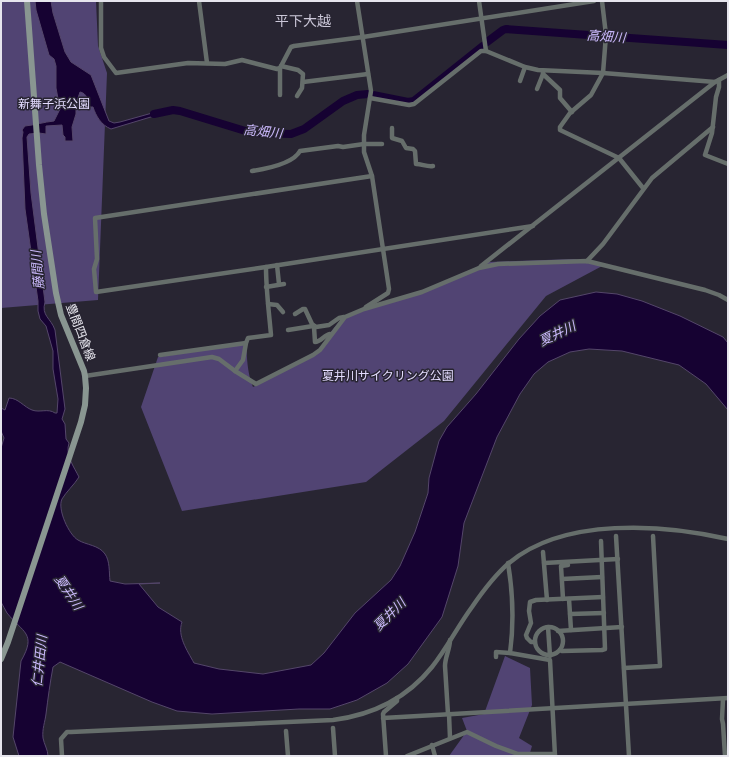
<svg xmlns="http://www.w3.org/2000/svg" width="729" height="757" viewBox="0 0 729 757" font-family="'Open Sans','Noto Sans JP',sans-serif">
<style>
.green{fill:#514473}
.water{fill:#160232;stroke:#54466a}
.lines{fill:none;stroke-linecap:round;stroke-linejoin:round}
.river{stroke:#160232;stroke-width:8}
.minor{stroke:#666e6b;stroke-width:4.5}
.secondary{stroke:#899691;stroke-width:6}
.labels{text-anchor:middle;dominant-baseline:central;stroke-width:3;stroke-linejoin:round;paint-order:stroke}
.park-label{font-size:12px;fill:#e4dcff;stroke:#282532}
.street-label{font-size:12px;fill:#e6e5ed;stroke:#282532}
.water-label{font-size:13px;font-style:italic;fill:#cbb9fd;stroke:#282532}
.quarter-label{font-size:14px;fill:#cbc7d8;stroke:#282532}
</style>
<rect width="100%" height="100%" fill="#282532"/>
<g class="green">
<polygon points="1,1 96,1 98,46 107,73 98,300 1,308"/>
<path d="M 574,259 L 604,265 L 546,296 L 444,421 L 366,482 L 182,511 L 141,407 L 158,357 L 247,344 C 246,356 248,376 253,387 L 317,353 L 329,334 L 343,317 L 421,292 L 488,262 Z"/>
<polygon points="505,656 530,668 532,705 519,738 532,746 529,756 449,756 467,731 462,718 484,714"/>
</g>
<path class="water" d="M 35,1 L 51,1 L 53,13 L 65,52 L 71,62 L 91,75 L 109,121 L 114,123 L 120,122 L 163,110 L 164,113 L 111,129 C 101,125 96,116 93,107 L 90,107 C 88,101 87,93 80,92 L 76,104 L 76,114 L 72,127 L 73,141 L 65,141 L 65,137 L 63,135 L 62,125 L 46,126 L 46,134 L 39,133 L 29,134 L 27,137 L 31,193 L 45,302 C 41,316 51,318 55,330 L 65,409 L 62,419 L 65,424 L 66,439 L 69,443 C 65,455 74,467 79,477 C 74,485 66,492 62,499 C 57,509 69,535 78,540 C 86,545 99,545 105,554 C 110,561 109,572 110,581 L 125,584 L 160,583 L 139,584 L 158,607 L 182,622 C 177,636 187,650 194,663 L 219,669 L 263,674 L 311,665 L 324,653 L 355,613 L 391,580 L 400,566 L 415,532 L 428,493 L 429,478 L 439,441 L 447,427 L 476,394 L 519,339 L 540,316 L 560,300 L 596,292 L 617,294 L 642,301 L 680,316 L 723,337 L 728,343 L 728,410 L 706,384 L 679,365 L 622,351 L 589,349 L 570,352 L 548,362 L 534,374 L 520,394 L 497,437 L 464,523 L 458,566 L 442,617 L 408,664 L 387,683 L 357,700 L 330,709 L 299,709 L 212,714 L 177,711 L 152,702 L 60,662 L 53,667 C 50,683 48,698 46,714 C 45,722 42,729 43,738 C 44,744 48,750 48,756 L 19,756 L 13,737 L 21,661 C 37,633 23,633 7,613 C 5,609 3,606 1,602 L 1,448 L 4,438 L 1,431 L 1,408 L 5,410 L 9,398 C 18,398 24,407 32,410 C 40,413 48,408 55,413 L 57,413 L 58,399 L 53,369 L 53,351 L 46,326 L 40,319 L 38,311 L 38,301 L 25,209 L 22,138 L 23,132 L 22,130 L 25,126 C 35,125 44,122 54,121 L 60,109 L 56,88 L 56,66 L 54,59 L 49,55 L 36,10 Z"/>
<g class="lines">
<g class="river">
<polyline points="487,42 503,30 506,29 728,45"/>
<polyline points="154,114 173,110 180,111 252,133 291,134 304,129 343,101 357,95 368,94 408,102 414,101 483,46"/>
</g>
<g class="minor">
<polyline points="101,1 101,48 104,57 116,73 188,63 225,64 242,60 277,69 280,68 291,47 294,46 363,37 594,1"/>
<polyline points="199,1 207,63"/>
<polyline points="357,1 371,91 364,135 364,152 372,176 389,289 388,293 366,307"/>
<polyline points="602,1 606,35 603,73 591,95 570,113 560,127 560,130 619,158 643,188"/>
<polyline points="486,51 525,67 538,70 603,73 715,82"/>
<polyline points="281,66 298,70 303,74 302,88 297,96"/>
<polyline points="543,71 543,74 560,90 560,98 572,112"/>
<polyline points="719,80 719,87 716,97 712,133 705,155 728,164"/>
<polyline points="520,81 525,67"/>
<polyline points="303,82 368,74"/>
<polyline points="537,89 543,74"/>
<polyline points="280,95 280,68"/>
<polyline points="370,98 409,105 414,104 481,51 486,51 479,1"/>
<path d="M 392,128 L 392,138 L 402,141 L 406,148 L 413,149 L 415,151 L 416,164 C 422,164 427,167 433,166"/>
<path d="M 252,171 C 265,169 293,164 300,151 L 338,146 L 343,147 L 364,144 L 382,144"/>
<polyline points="587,261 603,244 652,178 713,127"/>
<polyline points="277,265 279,284"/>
<polyline points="481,266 715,82 728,75"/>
<polyline points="266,267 96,292 94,269 97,259 95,218 372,176"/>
<polyline points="266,287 284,284"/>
<polyline points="268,304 277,305 283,312"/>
<polyline points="295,314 303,309 305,309 312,324 316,327 329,325 339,318 344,317"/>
<path d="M 314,327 L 315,342 C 321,342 324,335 330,334"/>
<polyline points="288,330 313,326"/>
<polyline points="160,355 246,343"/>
<path d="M 235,371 L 243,360 L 246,343 L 248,338 L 271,335 C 269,312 266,290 266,267 L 533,226"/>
<polyline points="85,376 212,357 219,359 235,371 256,384 313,355 320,350 345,317 364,309 422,292 479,268 498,264 587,261 705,290 719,295 728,300"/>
<polyline points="616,536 629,756"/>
<polyline points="543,552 547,600"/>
<path d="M 508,563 C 513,593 514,623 510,653 L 550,660 L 555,756"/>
<polyline points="544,563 618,559"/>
<polyline points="562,579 602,577"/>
<polyline points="563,599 561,566 568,565"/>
<polyline points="569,599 571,630"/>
<polyline points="570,614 604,613"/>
<polyline points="548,627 550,656"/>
<circle cx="549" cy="641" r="14"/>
<polyline points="558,631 622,627"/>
<polyline points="535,642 531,642 527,638 526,635 531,623 529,611 530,602 536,600 603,597"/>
<polyline points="560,650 562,651 602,650 605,649 601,541"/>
<polyline points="496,657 496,652 510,653"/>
<polyline points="624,668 660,666 653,536"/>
<polyline points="723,699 722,719 723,724 725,756"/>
<path d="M 448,714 L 445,666 C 445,657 450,649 450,640"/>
<polyline points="449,714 450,738"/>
<polyline points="383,718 728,698"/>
<polyline points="333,728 335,756"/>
<polyline points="286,731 288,756"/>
<polyline points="432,745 435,756"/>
<path d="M 62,756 L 61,739 L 67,732 L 71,732 L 333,720 C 372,715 407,698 432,667 C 447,648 458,626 472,607 C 483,591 495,575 509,563 C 564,517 663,524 728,539"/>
<polyline points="386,756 383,714 384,712 397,701 397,698"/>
<polyline points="407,756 467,732 496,746 518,754 555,754"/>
</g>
<polyline class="secondary" points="1,659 8,642 81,422 85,405 86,388 85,376 84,371 61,315 56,293 44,214 39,165 27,1"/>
</g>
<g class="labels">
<g class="park-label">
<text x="54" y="103">新舞子浜公園</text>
<text x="388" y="375">夏井川サイクリング公園</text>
</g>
<g class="street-label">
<text transform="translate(81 332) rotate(69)">豊間四倉線</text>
</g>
<g class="water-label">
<text transform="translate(606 36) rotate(4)">高畑川</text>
<text transform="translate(263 131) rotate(6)">高畑川</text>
<text transform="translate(37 270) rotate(-95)">藤間川</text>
<text transform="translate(557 333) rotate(-26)">夏井川</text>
<text transform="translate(69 592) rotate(56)">夏井川</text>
<text transform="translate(389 614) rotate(-45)">夏井川</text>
<text transform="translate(39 661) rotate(-84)">仁井田川</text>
</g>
<g class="quarter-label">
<text x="303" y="20">平下大越</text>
</g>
</g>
<rect width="729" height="757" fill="none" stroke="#e6e5ed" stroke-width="4"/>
</svg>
